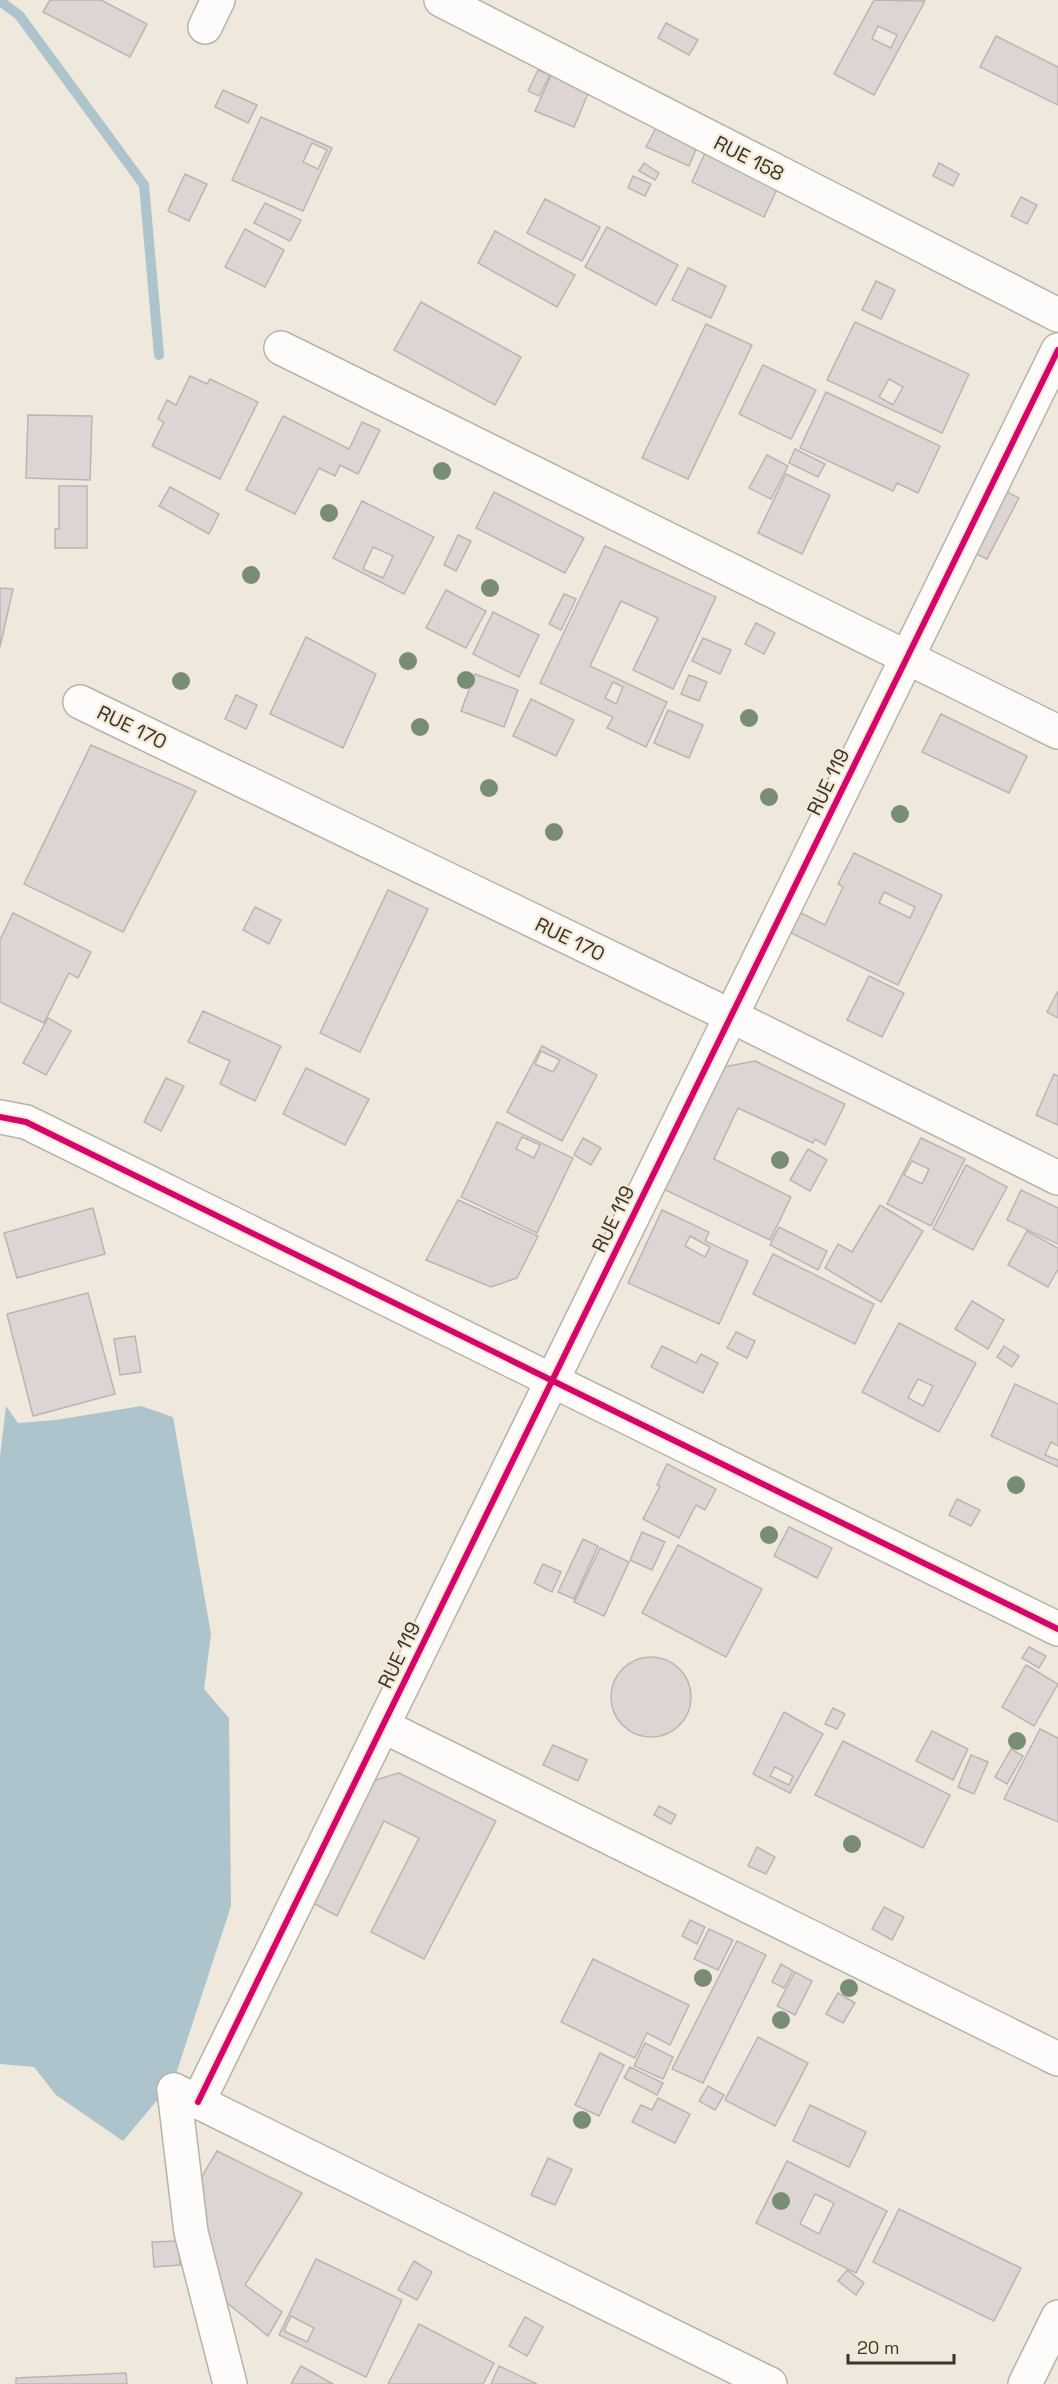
<svg xmlns="http://www.w3.org/2000/svg" width="1058" height="2384" viewBox="0 0 1058 2384" font-family="'Space Grotesk',sans-serif">
<style>
.water{fill:#adc4cc}
.lines{fill:none;stroke-linecap:round;stroke-linejoin:round}
.stream{stroke:#adc4cc;stroke-width:10}
.building{fill:#dcd5d4;stroke:#bab5b3;stroke-width:1.5;fill-rule:evenodd}
.street-casing{stroke:#b8b2aa;stroke-width:36}
.secondary-casing{stroke:#b8b2aa;stroke-width:36}
.street{stroke:#fdfcfa;stroke-width:33}
.secondary{stroke:#fdfcfa;stroke-width:33}
.cycleway-casing{stroke:#f6e9d6;stroke-width:10}
.cycleway{stroke:#d6006c;stroke-width:6}
.tree{fill:#798d74}
.labels{text-anchor:middle;dominant-baseline:central;stroke-width:4.5;stroke-linejoin:round;paint-order:stroke}
.street-label{font-size:20px;fill:#39342d;stroke:#f6e9d6}
</style>
<rect width="100%" height="100%" fill="#efe8dd"/>
<polygon class="water" points="6,1406 18,1423 56,1420 141,1406 173,1417 211,1634 204,1689 229,1718 231,1906 174,2080 123,2141 56,2095 34,2067 0,2064 0,1457"/>
<g class="lines">
<polyline class="stream" points="0,1 19,15 144,185 159,355"/>
</g>
<g class="building">
<polygon points="50,0 101,0 147,24 130,57 43,12"/>
<path d="M 874,0 L 925,1 L 874,95 L 834,74 ZM 878,26 L 897,35 L 891,48 L 872,39 Z"/>
<polygon points="666,23 698,40 689,55 658,38"/>
<polygon points="996,36 1058,67 1058,105 980,67"/>
<polygon points="538,70 550,75 539,96 528,91"/>
<polygon points="552,73 590,89 574,127 535,111"/>
<polygon points="223,90 257,105 248,123 215,107"/>
<path d="M 261,117 L 332,148 L 303,211 L 232,180 ZM 312,143 L 327,150 L 318,169 L 303,162 Z"/>
<polygon points="656,128 697,147 689,166 646,147"/>
<polygon points="705,153 778,187 764,217 692,182"/>
<polygon points="644,163 659,173 655,180 639,171"/>
<polygon points="939,163 959,174 953,186 933,176"/>
<polygon points="185,174 207,184 189,221 168,211"/>
<polygon points="633,176 651,184 645,196 628,188"/>
<polygon points="1021,197 1037,205 1027,224 1011,216"/>
<polygon points="545,199 600,227 582,261 527,233"/>
<polygon points="265,203 301,220 290,241 254,223"/>
<polygon points="607,227 678,265 656,305 585,267"/>
<polygon points="245,229 284,250 265,287 225,267"/>
<polygon points="495,231 575,275 557,307 478,263"/>
<polygon points="688,268 726,286 711,318 672,300"/>
<polygon points="876,281 895,290 881,319 862,310"/>
<polygon points="421,302 521,357 495,405 394,350"/>
<path d="M 855,322 L 969,374 L 942,433 L 827,380 ZM 889,379 L 903,387 L 893,405 L 879,397 Z"/>
<polygon points="706,324 752,345 688,479 642,458"/>
<polygon points="763,365 816,390 791,439 739,414"/>
<polygon points="190,376 207,384 210,379 258,402 220,479 152,446 164,422 158,419 167,400 176,405"/>
<polygon points="826,392 940,446 918,493 897,483 893,491 800,448"/>
<polygon points="28,415 92,416 90,480 26,478"/>
<polygon points="283,416 349,449 362,422 380,430 358,474 340,465 335,476 319,468 295,514 246,490"/>
<polygon points="795,449 825,464 818,477 789,463"/>
<polygon points="767,455 788,466 771,499 749,488"/>
<polygon points="786,474 830,495 802,554 758,533"/>
<polygon points="59,486 87,486 87,548 55,548 55,529 59,529"/>
<polygon points="170,487 219,514 209,534 159,506"/>
<polygon points="998,487 1019,498 987,559 966,549"/>
<polygon points="494,492 584,538 565,573 476,528"/>
<path d="M 362,501 L 434,537 L 404,594 L 333,558 ZM 373,547 L 393,556 L 383,578 L 363,569 Z"/>
<polygon points="458,535 471,541 456,571 444,565"/>
<path d="M 605,546 L 716,597 L 673,689 L 633,670 L 658,618 L 621,601 L 590,666 L 667,702 L 646,747 L 607,728 L 613,717 L 540,683 ZM 613,682 L 623,687 L 616,704 L 605,698 Z"/>
<polygon points="0,588 13,589 0,647"/>
<polygon points="446,590 486,611 466,648 426,628"/>
<polygon points="564,594 576,599 561,630 549,624"/>
<polygon points="493,612 539,635 519,677 473,654"/>
<polygon points="756,623 775,633 764,654 745,644"/>
<polygon points="306,637 376,674 343,748 270,714"/>
<polygon points="703,638 731,650 720,674 692,661"/>
<polygon points="475,674 518,690 504,727 461,711"/>
<polygon points="689,675 707,682 699,701 681,694"/>
<polygon points="236,695 257,705 246,729 225,719"/>
<polygon points="531,699 574,720 556,756 513,736"/>
<polygon points="668,710 703,725 689,758 654,743"/>
<polygon points="941,714 1027,756 1009,793 922,752"/>
<polygon points="91,745 196,791 123,932 24,884"/>
<path d="M 854,853 L 942,895 L 898,985 L 789,932 L 799,912 L 825,925 L 843,887 L 838,884 ZM 884,892 L 915,907 L 910,918 L 879,903 Z"/>
<polygon points="388,890 428,909 360,1052 320,1033"/>
<polygon points="255,907 281,920 269,944 243,930"/>
<polygon points="13,913 91,952 78,978 69,973 44,1023 0,1002 0,940"/>
<polygon points="869,976 904,993 882,1037 847,1020"/>
<polygon points="1058,991 1058,1018 1047,1012"/>
<polygon points="203,1011 281,1046 255,1101 220,1084 230,1061 188,1042"/>
<polygon points="48,1018 71,1031 46,1075 23,1063"/>
<path d="M 542,1046 L 597,1075 L 562,1141 L 507,1112 ZM 541,1051 L 560,1060 L 553,1072 L 535,1064 Z"/>
<polygon points="755,1061 845,1104 825,1145 815,1139 813,1143 738,1108 714,1159 791,1197 770,1240 657,1186 718,1068"/>
<polygon points="306,1068 369,1099 345,1145 283,1114"/>
<polygon points="1054,1074 1058,1076 1058,1125 1036,1115"/>
<polygon points="166,1078 184,1086 161,1131 144,1122"/>
<path d="M 497,1122 L 573,1158 L 537,1233 L 461,1197 ZM 522,1137 L 540,1145 L 534,1158 L 516,1149 Z"/>
<polygon points="583,1138 601,1148 591,1165 574,1155"/>
<path d="M 921,1138 L 965,1159 L 931,1226 L 887,1204 ZM 912,1161 L 929,1169 L 922,1184 L 904,1175 Z"/>
<polygon points="808,1149 827,1160 810,1191 790,1180"/>
<polygon points="966,1165 1007,1187 973,1250 933,1229"/>
<polygon points="1021,1190 1058,1208 1058,1244 1007,1220"/>
<polygon points="458,1200 538,1236 517,1278 491,1287 426,1260"/>
<polygon points="880,1205 923,1231 881,1302 825,1268 838,1244 852,1252"/>
<polygon points="93,1208 105,1254 17,1278 4,1233"/>
<path d="M 662,1210 L 709,1232 L 705,1241 L 748,1261 L 719,1324 L 628,1283 ZM 690,1236 L 710,1247 L 705,1257 L 685,1246 Z"/>
<polygon points="779,1227 827,1251 818,1270 770,1245"/>
<polygon points="1027,1231 1058,1248 1058,1269 1048,1287 1008,1265"/>
<polygon points="773,1254 874,1304 855,1344 753,1294"/>
<polygon points="88,1293 115,1394 33,1416 7,1314"/>
<polygon points="972,1301 1004,1320 988,1349 955,1329"/>
<path d="M 899,1323 L 976,1363 L 939,1432 L 862,1392 ZM 918,1379 L 933,1386 L 923,1406 L 908,1398 Z"/>
<polygon points="736,1332 755,1341 747,1358 727,1348"/>
<polygon points="135,1336 141,1372 120,1375 114,1339"/>
<polygon points="662,1346 696,1363 701,1354 718,1363 703,1393 651,1367"/>
<polygon points="1004,1346 1019,1356 1012,1367 997,1357"/>
<polygon points="1015,1384 1058,1404 1058,1446 1051,1442 1045,1455 1058,1460 1058,1467 991,1436"/>
<polygon points="667,1464 716,1489 705,1510 696,1505 679,1538 643,1519 660,1486 657,1485"/>
<polygon points="957,1499 980,1510 971,1526 949,1515"/>
<polygon points="789,1527 832,1548 817,1578 774,1556"/>
<polygon points="642,1532 665,1542 652,1570 630,1560"/>
<polygon points="583,1539 598,1546 574,1599 558,1592"/>
<polygon points="678,1545 762,1589 726,1657 642,1613"/>
<polygon points="600,1548 629,1562 604,1616 574,1602"/>
<polygon points="543,1564 561,1572 552,1592 534,1583"/>
<polygon points="1029,1647 1046,1656 1039,1668 1022,1658"/>
<circle cx="651" cy="1697" r="40"/>
<polygon points="1026,1665 1058,1684 1034,1726 1002,1707"/>
<polygon points="833,1708 845,1714 837,1729 825,1724"/>
<path d="M 784,1712 L 823,1734 L 790,1793 L 753,1774 ZM 775,1767 L 793,1776 L 789,1785 L 770,1776 Z"/>
<polygon points="1040,1729 1058,1738 1058,1822 1004,1799"/>
<polygon points="932,1731 968,1749 953,1780 916,1761"/>
<polygon points="843,1741 950,1795 923,1848 815,1795"/>
<polygon points="553,1745 587,1760 578,1781 543,1765"/>
<polygon points="1011,1749 1023,1756 1007,1784 995,1777"/>
<polygon points="971,1755 988,1762 974,1794 958,1787"/>
<polygon points="399,1773 496,1821 424,1959 371,1932 419,1838 384,1821 337,1916 311,1902 372,1781"/>
<polygon points="659,1806 676,1815 671,1824 654,1815"/>
<polygon points="757,1847 775,1857 766,1874 748,1866"/>
<polygon points="884,1907 904,1917 892,1940 872,1929"/>
<polygon points="690,1920 705,1927 697,1944 682,1936"/>
<polygon points="709,1929 733,1940 718,1970 694,1959"/>
<polygon points="737,1941 766,1955 703,2083 672,2069"/>
<polygon points="593,1959 689,2005 670,2045 647,2033 635,2058 561,2022"/>
<polygon points="781,1964 793,1971 784,1988 772,1982"/>
<polygon points="795,1972 812,1981 795,2015 777,2006"/>
<polygon points="838,1993 855,2003 843,2023 826,2014"/>
<polygon points="758,2037 808,2063 775,2126 725,2100"/>
<polygon points="645,2043 673,2057 663,2079 634,2066"/>
<polygon points="600,2053 624,2065 599,2116 575,2105"/>
<polygon points="630,2067 663,2083 657,2095 624,2078"/>
<polygon points="708,2086 724,2095 715,2110 699,2101"/>
<polygon points="658,2098 690,2114 675,2143 632,2122 641,2105 652,2110"/>
<polygon points="810,2105 866,2132 849,2167 793,2141"/>
<polygon points="217,2151 302,2193 245,2285 282,2312 268,2336 226,2302 195,2188"/>
<polygon points="548,2158 572,2169 555,2205 531,2195"/>
<path d="M 787,2161 L 887,2211 L 856,2273 L 756,2223 ZM 815,2194 L 834,2203 L 819,2234 L 800,2224 Z"/>
<polygon points="899,2209 1021,2268 994,2321 873,2262"/>
<polygon points="179,2241 180,2265 154,2267 152,2242"/>
<path d="M 316,2259 L 402,2300 L 366,2377 L 279,2335 ZM 291,2316 L 314,2328 L 307,2342 L 284,2331 Z"/>
<polygon points="414,2261 432,2272 417,2300 398,2290"/>
<polygon points="847,2270 864,2283 856,2295 838,2281"/>
<polygon points="525,2317 543,2327 527,2356 509,2346"/>
<polygon points="419,2324 494,2363 483,2384 388,2384"/>
<polygon points="301,2366 333,2384 291,2384"/>
<polygon points="499,2366 537,2384 491,2384"/>
<polygon points="126,2373 127,2384 16,2384 16,2378"/>
</g>
<g class="lines">
<g class="street-casing">
<g id="street">
<polyline points="441,0 1058,315"/>
<polyline points="205,27 218,0"/>
<polyline points="281,348 1058,732"/>
<polyline points="80,702 731,1016 1058,1178"/>
<polyline points="0,1117 26,1122 1058,1629"/>
<polyline points="383,1726 1058,2059"/>
<polyline points="174,2090 191,2232 230,2384"/>
<polyline points="198,2102 1058,350"/>
<polyline points="1025,2384 1058,2317"/>
</g>
</g>
<g class="secondary-casing">
<polyline id="secondary" points="174,2090 770,2384"/>
</g>
<use href="#street" class="street"/>
<use href="#secondary" class="secondary"/>
<g class="cycleway-casing">
<g id="cycleway">
<polyline points="0,1117 26,1122 1058,1629"/>
<polyline points="198,2102 1058,350"/>
</g>
</g>
<use href="#cycleway" class="cycleway"/>
</g>
<g class="tree">
<circle cx="442" cy="471" r="9"/>
<circle cx="329" cy="513" r="9"/>
<circle cx="251" cy="575" r="9"/>
<circle cx="490" cy="588" r="9"/>
<circle cx="408" cy="661" r="9"/>
<circle cx="466" cy="680" r="9"/>
<circle cx="181" cy="681" r="9"/>
<circle cx="749" cy="718" r="9"/>
<circle cx="420" cy="727" r="9"/>
<circle cx="489" cy="788" r="9"/>
<circle cx="769" cy="797" r="9"/>
<circle cx="900" cy="814" r="9"/>
<circle cx="554" cy="832" r="9"/>
<circle cx="780" cy="1160" r="9"/>
<circle cx="1016" cy="1485" r="9"/>
<circle cx="769" cy="1535" r="9"/>
<circle cx="1017" cy="1741" r="9"/>
<circle cx="852" cy="1844" r="9"/>
<circle cx="703" cy="1978" r="9"/>
<circle cx="849" cy="1988" r="9"/>
<circle cx="781" cy="2020" r="9"/>
<circle cx="582" cy="2120" r="9"/>
<circle cx="781" cy="2201" r="9"/>
</g>
<g class="labels">
<g class="street-label">
<text transform="translate(749 158) rotate(27)">RUE 158</text>
<text transform="translate(132 727) rotate(26)">RUE 170</text>
<text transform="translate(828 782) rotate(-64)">RUE 119</text>
<text transform="translate(570 939) rotate(26)">RUE 170</text>
<text transform="translate(613 1219) rotate(-64)">RUE 119</text>
<text transform="translate(399 1655) rotate(-64)">RUE 119</text>
</g>
</g>
<path d="M848 2354v9h106v-9" fill="none" stroke="#39342d" stroke-width="3"/>
<text x="857" y="2354" font-size="18" fill="#39342d" stroke="#f6e9d6" stroke-width="4.5" paint-order="stroke">20 m</text>
</svg>
